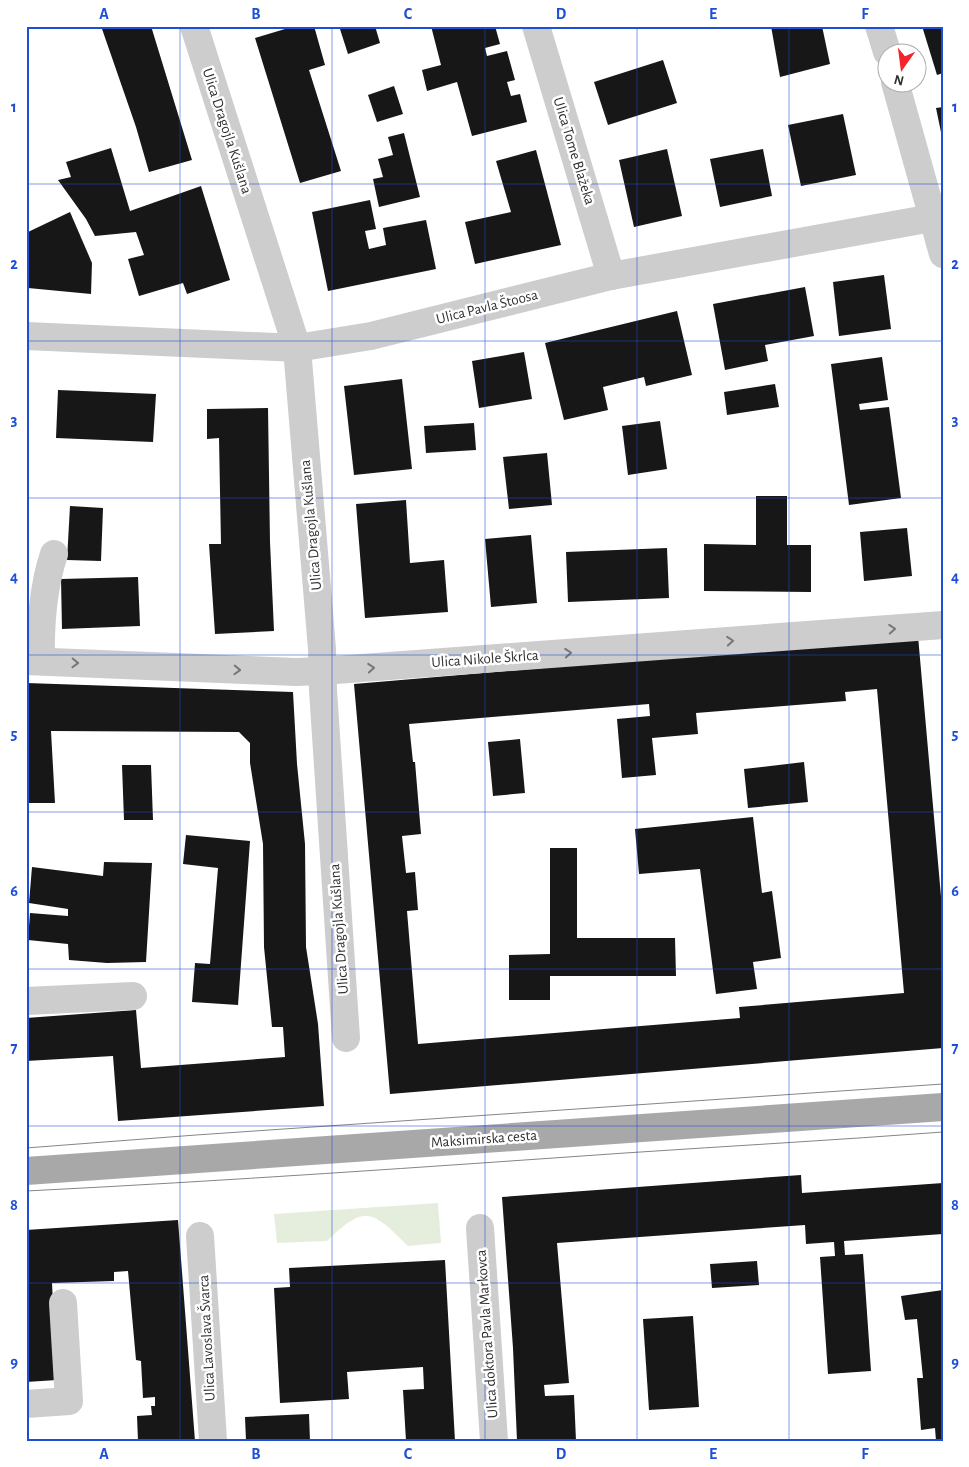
<svg xmlns="http://www.w3.org/2000/svg" width="969" height="1467" viewBox="0 0 969 1467" font-family="'Alegreya Sans',sans-serif">
<style>
.green{fill:#e5eedc}
.building{fill:#171717;fill-rule:evenodd}
.lines{fill:none;stroke-linecap:round;stroke-linejoin:round}
.minor{stroke:#cdcdcd;stroke-width:28}
.major{stroke:#a8a8a8;stroke-width:28}
.tram{stroke:#858585;stroke-width:1}
.oneway{stroke:#777}
.grid{fill:none;stroke:#1d4ed8;stroke-width:1;stroke-opacity:0.55}
.labels{text-anchor:middle;dominant-baseline:central;stroke-width:5;stroke-linejoin:round;paint-order:stroke}
.street-label{font-size:15px;fill:#303030;stroke:#fff}
.neatline{fill:none;stroke:#1d4ed8;stroke-width:2}
.grid-label{font-size:16px;text-anchor:middle;font-weight:bold;fill:#1d4ed8}
</style>
<rect width="100%" height="100%" fill="#fff"/>
<path class="green" d="M 438,1203 L 441,1243 L 408,1246 C 372,1210 365,1204 327,1241 L 277,1243 L 274,1214 Z"/>
<g class="building">
<polygon points="101,26 151,26 192,160 149,172 136,127"/>
<polygon points="295,26 314,26 325,65 309,70 341,171 300,183 255,38"/>
<polygon points="339,26 375,26 380,43 348,54"/>
<polygon points="431,26 495,26 500,44 485,48 487,56 507,51 515,80 507,82 511,96 520,94 527,122 472,136 457,82 427,91 422,70 441,65"/>
<polygon points="771,26 822,26 830,64 780,77"/>
<polygon points="922,26 943,26 943,73 937,75"/>
<polygon points="663,60 677,103 608,125 594,82"/>
<polygon points="394,86 403,114 377,122 368,95"/>
<polygon points="943,107 943,136 942,137 936,108"/>
<polygon points="843,114 856,175 801,186 788,125"/>
<polygon points="404,133 420,197 379,207 373,179 383,177 378,159 393,155 388,137"/>
<polygon points="111,148 130,211 201,186 230,280 187,294 183,283 139,296 128,259 144,255 136,232 95,236 86,219 58,180 71,177 66,162"/>
<polygon points="667,149 682,216 634,227 619,160"/>
<polygon points="763,149 772,196 720,207 710,159"/>
<polygon points="536,150 561,245 475,264 465,222 511,212 496,161"/>
<polygon points="370,200 376,229 365,231 369,249 386,245 383,228 426,220 436,269 328,291 312,212"/>
<polygon points="70,212 92,263 91,294 28,288 28,232"/>
<polygon points="884,275 891,329 839,336 833,282"/>
<polygon points="805,287 814,336 765,345 768,361 725,370 713,304"/>
<polygon points="677,311 692,375 646,386 644,377 603,387 608,410 564,420 545,343"/>
<polygon points="524,352 532,399 479,408 472,361"/>
<polygon points="882,357 888,400 859,404 860,410 889,407 901,498 849,505 831,364"/>
<polygon points="402,379 412,469 354,475 344,386"/>
<polygon points="775,384 779,407 727,415 724,392"/>
<polygon points="58,390 156,394 153,442 56,438"/>
<polygon points="268,408 270,542 274,631 215,634 209,544 221,544 219,438 207,439 207,409"/>
<polygon points="660,421 667,469 628,475 622,426"/>
<polygon points="474,423 476,450 426,453 424,426"/>
<polygon points="547,453 552,505 509,509 503,457"/>
<polygon points="756,496 787,496 787,545 811,545 811,592 704,591 704,544 756,545"/>
<polygon points="406,500 410,563 444,560 448,612 365,618 356,504"/>
<polygon points="70,506 103,508 101,561 67,560"/>
<polygon points="907,528 912,576 864,581 860,532"/>
<polygon points="531,535 537,603 491,607 485,539"/>
<polygon points="667,548 669,598 568,602 566,552"/>
<polygon points="138,577 140,626 62,629 61,579"/>
<path d="M 918,636 L 943,919 L 943,1048 L 390,1094 L 354,684 ZM 877,689 L 904,993 L 739,1007 L 740,1018 L 418,1044 L 407,911 L 418,910 L 415,872 L 406,873 L 402,836 L 421,834 L 415,762 L 413,762 L 409,724 L 649,704 L 650,716 L 617,719 L 622,778 L 656,775 L 652,738 L 698,734 L 696,713 L 846,701 L 845,692 Z"/>
<polygon points="26,683 293,692 297,764 305,844 306,947 318,1024 324,1106 118,1121 113,1056 26,1061 26,1018 136,1010 141,1068 285,1057 283,1027 272,1027 264,947 263,844 250,763 250,743 239,732 51,731 55,803 26,803"/>
<polygon points="520,739 525,793 493,796 488,742"/>
<polygon points="804,762 808,802 748,808 744,769"/>
<polygon points="122,765 151,765 153,820 124,820"/>
<polygon points="753,817 762,893 772,891 781,958 753,962 757,989 716,994 700,869 639,874 635,829"/>
<polygon points="186,835 250,841 238,1005 192,1002 195,963 210,964 218,868 183,864"/>
<polygon points="550,848 577,848 577,938 675,938 676,976 550,976 550,1000 509,1000 509,955 550,954"/>
<polygon points="104,862 152,863 146,962 107,963 69,960 68,944 28,940 30,913 68,916 68,909 29,903 32,867 103,876"/>
<polygon points="801,1175 802,1193 943,1183 943,1234 844,1241 845,1255 863,1254 871,1371 828,1374 820,1257 835,1256 834,1242 806,1244 805,1225 557,1243 569,1383 544,1385 545,1396 574,1395 576,1441 517,1441 513,1348 502,1197"/>
<polygon points="178,1220 195,1441 138,1441 137,1416 152,1415 151,1406 155,1406 155,1397 143,1398 141,1361 136,1360 128,1271 114,1272 114,1281 52,1283 57,1380 26,1382 26,1230"/>
<polygon points="445,1260 455,1441 406,1441 403,1390 424,1389 423,1367 347,1372 349,1399 280,1403 274,1288 290,1287 289,1268"/>
<polygon points="757,1261 759,1285 712,1288 710,1264"/>
<polygon points="943,1290 943,1441 936,1441 935,1428 921,1430 917,1378 923,1378 917,1319 905,1320 901,1296"/>
<polygon points="693,1316 699,1407 649,1410 643,1319"/>
<polygon points="309,1414 310,1441 246,1441 245,1417"/>
</g>
<g class="lines">
<g class="minor">
<polyline points="194,26 297,348 322,649 323,690 346,1038"/>
<polyline points="536,26 611,276"/>
<polyline points="879,26 887,52"/>
<polyline points="895,82 943,254"/>
<polyline points="26,336 297,348 371,336 611,276 943,216"/>
<polyline points="26,661 296,672 322,671 943,625"/>
<path d="M 41,661 C 40,628 43,586 54,554"/>
<polyline points="26,1001 133,996"/>
<polyline points="480,1228 494,1441"/>
<polyline points="200,1236 213,1441"/>
<polyline points="26,1404 69,1401 63,1303"/>
</g>
<polyline class="major" points="26,1171 943,1107"/>
<g class="tram">
<polyline points="26,1148 196,1135 943,1084"/>
<path d="M 26,1191 C 226,1181 425,1167 625,1153 C 731,1146 837,1140 943,1132"/>
</g>
</g>
<defs><path id="oneway-chevron" d="M-2-3.5L2.5 0L-2 3.5" fill="none" stroke-width="1.6" stroke-linecap="round" stroke-linejoin="round" transform="scale(1.25)"/></defs>
<g class="oneway">
<use href="#oneway-chevron" transform="translate(892 629) rotate(-4)"/>
<use href="#oneway-chevron" transform="translate(730 641) rotate(-4)"/>
<use href="#oneway-chevron" transform="translate(568 653) rotate(-4)"/>
<use href="#oneway-chevron" transform="translate(75 663) rotate(2)"/>
<use href="#oneway-chevron" transform="translate(371 668) rotate(-4)"/>
<use href="#oneway-chevron" transform="translate(237 670) rotate(2)"/>
</g>
<path class="grid" d="M 180,26 L 180,1441M 332,26 L 332,1441M 485,26 L 485,1441M 637,26 L 637,1441M 789,26 L 789,1441M 26,184 L 943,184M 26,341 L 943,341M 26,498 L 943,498M 26,655 L 943,655M 26,812 L 943,812M 26,969 L 943,969M 26,1126 L 943,1126M 26,1283 L 943,1283"/>
<g class="labels">
<g class="street-label">
<text transform="translate(227 131) rotate(72)">Ulica Dragojla Kušlana</text>
<text transform="translate(574 151) rotate(73)">Ulica Tome Blažeka</text>
<text transform="translate(487 307) rotate(-14)">Ulica Pavla Štoosa</text>
<text transform="translate(311 525) rotate(-95)">Ulica Dragojla Kušlana</text>
<text transform="translate(485 659) rotate(-4)">Ulica Nikole Škrlca</text>
<text transform="translate(339 929) rotate(-94)">Ulica Dragojla Kušlana</text>
<text transform="translate(484 1139) rotate(-4)">Maksimirska cesta</text>
<text transform="translate(487 1334) rotate(-94)">Ulica doktora Pavla Markovca</text>
<text transform="translate(207 1338) rotate(-93)">Ulica Lavoslava Švarca</text>
</g>
</g>
<rect width="969" height="1467" fill="none" stroke="#ffffff" stroke-width="55"/>
<g transform="translate(902 68) rotate(194)"><circle r="24" fill="#ffffff" stroke="#acacac"/>
<path d="M0-4L9 19L0 12L-9 19Z" fill="#f4242c"/>
<text y="-8" font-size="14" font-weight="bold" text-anchor="middle" fill="#303030">N</text>
</g>
<rect x="28" y="28" width="914" height="1412" class="neatline"/>
<g class="grid-label">
<text x="104" y="19">A</text>
<text x="256" y="19">B</text>
<text x="408" y="19">C</text>
<text x="561" y="19">D</text>
<text x="713" y="19">E</text>
<text x="865" y="19">F</text>
<text x="14" y="112">1</text>
<text x="955" y="112">1</text>
<text x="14" y="269">2</text>
<text x="955" y="269">2</text>
<text x="14" y="425">3</text>
<text x="955" y="425">3</text>
<text x="14" y="582">4</text>
<text x="955" y="582">4</text>
<text x="14" y="739">5</text>
<text x="955" y="739">5</text>
<text x="14" y="896">6</text>
<text x="955" y="896">6</text>
<text x="14" y="1053">7</text>
<text x="955" y="1053">7</text>
<text x="14" y="1210">8</text>
<text x="955" y="1210">8</text>
<text x="14" y="1367">9</text>
<text x="955" y="1367">9</text>
<text x="104" y="1459">A</text>
<text x="256" y="1459">B</text>
<text x="408" y="1459">C</text>
<text x="561" y="1459">D</text>
<text x="713" y="1459">E</text>
<text x="865" y="1459">F</text>
</g>
</svg>
